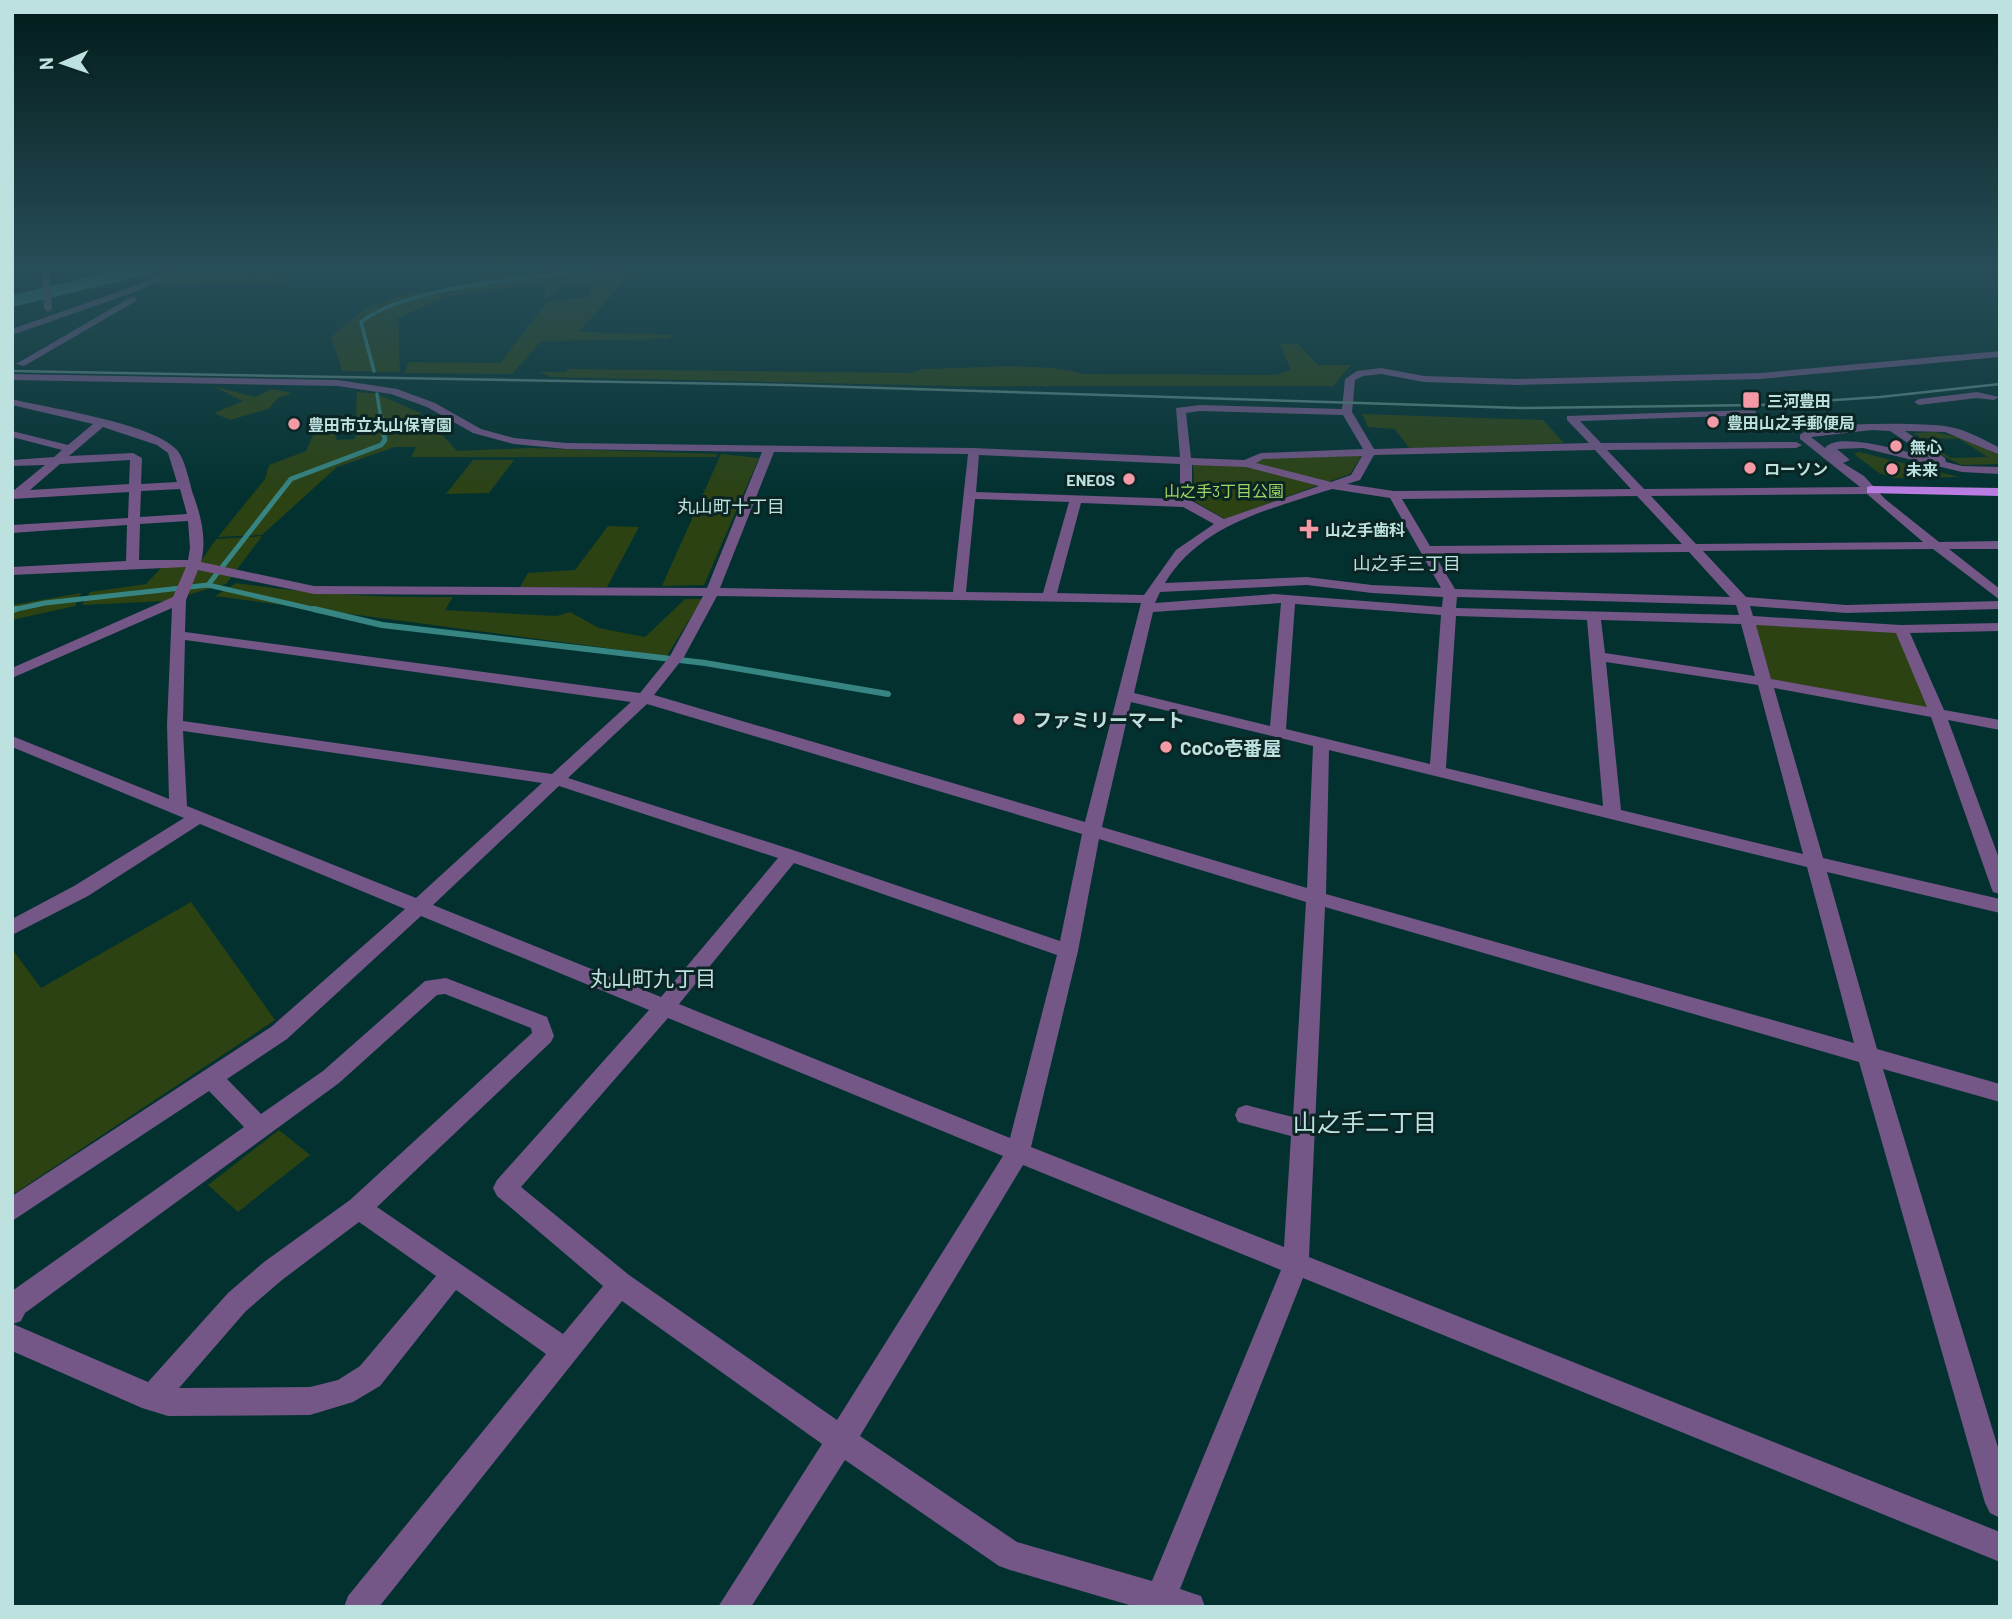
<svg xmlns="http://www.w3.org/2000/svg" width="2012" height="1619" viewBox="0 0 2012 1619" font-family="Barlow,'Noto Sans JP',sans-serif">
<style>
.green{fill:#2c4213}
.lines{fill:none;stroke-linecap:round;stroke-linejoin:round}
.stream-far2{stroke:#378582;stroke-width:3.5}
.stream-far1{stroke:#378582;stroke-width:5}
.stream{stroke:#378582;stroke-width:6}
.river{fill:#378582;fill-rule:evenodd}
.minor{fill:#745687;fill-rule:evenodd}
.major{fill:#bd7ee5;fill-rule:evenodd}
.rail{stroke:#5d8785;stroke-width:2.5}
.poi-dot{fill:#f49aa6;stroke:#0b2524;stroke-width:2.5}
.labels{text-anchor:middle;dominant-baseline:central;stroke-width:6;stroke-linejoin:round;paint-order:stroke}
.far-poi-label{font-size:16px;font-weight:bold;fill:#bce1df;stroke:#0b2524;text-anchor:start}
.far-park-label{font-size:16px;fill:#9ed664;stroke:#0b2524}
.far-neighbourhood-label{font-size:18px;fill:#bce1df;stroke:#0b2524}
.poi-label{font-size:19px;font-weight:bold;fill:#bce1df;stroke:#0b2524;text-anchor:start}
.neighbourhood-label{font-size:21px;fill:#bce1df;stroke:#0b2524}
.near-neighbourhood-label{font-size:24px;fill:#bce1df;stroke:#0b2524}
</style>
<rect width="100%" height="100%" fill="#023130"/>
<g class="green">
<polygon points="535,270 606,270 606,274 568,280 608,275 608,270 634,270 579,332 675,335 667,339 541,341 512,374 404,373 409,362 500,363 547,302 590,297 591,285 562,286 545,300 545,288 539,283 447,296 398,318 400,372 342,371 331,337 366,308 409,293 450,289 438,293 450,293 461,284"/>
<polygon points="176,273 290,275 280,283 151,285"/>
<path d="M 1280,344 L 1298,344 L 1318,365 L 1351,365 L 1333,386 L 954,386 L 550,377 L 540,372 L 566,372 L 568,369 L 912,373 L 922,369 C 966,369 1042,361 1082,374 L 1276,375 L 1291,370 Z"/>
<polygon points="213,386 255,397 272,389 292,393 278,398 268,409 230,420 214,413 243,401"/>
<polygon points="357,392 377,394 423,414 406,416 407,434 438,430 457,451 530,448 717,454 716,457 411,457 416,447 395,447 337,467 262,535 218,537 265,479 269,465 306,451 314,433 334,430 337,440 355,439"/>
<polygon points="1362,414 1543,420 1564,443 1410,449 1395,429 1368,427"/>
<polygon points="1935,432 1970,440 2000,456 2000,464 1961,465 1928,448 1935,448 1951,458 1988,457 1959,439 1921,438 1914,433"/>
<polygon points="1859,452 1959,477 1893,478 1879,473 1854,454"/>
<polygon points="721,454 759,458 704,585 662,586"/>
<polygon points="1362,455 1350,474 1225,519 1195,502 1193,462 1245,466 1265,458"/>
<polygon points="473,460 514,460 489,493 446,494"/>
<polygon points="608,526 639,527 607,587 520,587 528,573 575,570"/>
<polygon points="262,536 226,584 166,601 82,605 90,592 146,584 161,568 201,561 216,539"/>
<path d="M 236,583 C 309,594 380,598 453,597 L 445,610 L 557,616 L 570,612 L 599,628 L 645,637 L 685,599 L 702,599 L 667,656 L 215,596 Z"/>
<polygon points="81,593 75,606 12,620 12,605"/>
<polygon points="1753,622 1897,632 1932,710 1769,680"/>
<polygon points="191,902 275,1020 12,1195 12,949 41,988"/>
<polygon points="279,1130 310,1155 238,1212 208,1185"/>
</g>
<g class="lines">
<g class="stream-far2">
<path d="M 374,371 L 361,322 C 406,286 528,279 587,270"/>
<polyline points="377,394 381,419"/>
</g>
<g class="stream-far1">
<polyline points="208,585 291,479 381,445 385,440 381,417"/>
<polyline points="12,610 45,603 208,585 321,611"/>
</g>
<g class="stream">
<polyline points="314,609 382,625 705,663 888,694"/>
<polyline points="12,610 16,609"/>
</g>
<polygon class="river" points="118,270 153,270 151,274 12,307 12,295"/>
<g class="minor">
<polygon points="41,270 49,270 52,309 48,312 44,309"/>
<polygon points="170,270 182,270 135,292 12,335 12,329 129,288"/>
<polygon points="133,296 137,299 136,301 24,366 16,364"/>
<path d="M 2000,351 L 2000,357 L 1760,379 L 1518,385 L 1424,382 L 1381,374 L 1363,376 L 1355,380 L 1352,412 L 1374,449 L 1589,443 L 1567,420 L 1567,416 L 1752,410 L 1756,411 L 1756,415 L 1580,421 L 1601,443 L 1796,442 L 1802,445 L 1796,448 L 1607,450 L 1644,489 L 1860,487 L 1800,439 L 1800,435 C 1814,421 1921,423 1944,426 C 1964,428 1982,439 2000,448 L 2000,455 L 1945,432 L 1905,431 L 1945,458 L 1946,462 L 1962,466 L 2000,467 L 2000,474 L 1962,472 L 1863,448 L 1837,449 L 1850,460 L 1843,463 L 1864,476 L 1885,499 L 1939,542 L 2000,541 L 2000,549 L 1949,549 L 2000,589 L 2000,600 L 1933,549 L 1703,551 L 1746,597 L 1846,605 L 2000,601 L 2000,609 L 1846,613 L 1750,606 L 1753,616 L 1901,625 L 2000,623 L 2000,631 L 1910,633 L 1944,710 L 2000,720 L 2000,730 L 1948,720 L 2000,861 L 2000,894 L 1993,892 L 1991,887 L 1931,717 L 1774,688 L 1823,858 L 2000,899 L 2000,913 L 1827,872 L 1877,1049 L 2000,1084 L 2000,1102 L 1883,1069 L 2000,1454 L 2000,1518 L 1990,1513 L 1985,1503 L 1859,1062 L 1325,907 L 1309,1257 L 2000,1532 L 2000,1562 L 1303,1278 L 1180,1589 L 1201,1596 L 1205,1607 L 1136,1607 L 1010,1570 L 999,1566 L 845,1460 L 751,1607 L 718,1607 L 822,1444 L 622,1301 L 379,1607 L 344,1607 L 348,1596 L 546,1354 L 456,1290 L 380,1386 L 353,1402 L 310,1415 L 168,1416 L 142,1408 L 12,1351 L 12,1291 L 244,1127 L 209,1091 L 12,1221 L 12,1196 L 271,1027 L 405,909 L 200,824 L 88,896 L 12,935 L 12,919 L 74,886 L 184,818 L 12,747 L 12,736 L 169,799 L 167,725 L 172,608 L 12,678 L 12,668 L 173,597 L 186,567 L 12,575 L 12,567 L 126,561 L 127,525 L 12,533 L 12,525 L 128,518 L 129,492 L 12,499 L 13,491 L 45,465 L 12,466 L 12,460 L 54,457 L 62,450 L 12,437 L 12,431 L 68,445 L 93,424 L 12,405 L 12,399 C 51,409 149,422 176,449 C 185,458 189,481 193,494 C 201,516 207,539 201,562 L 314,586 L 707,588 L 762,452 L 566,449 L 514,444 L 473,433 L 427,407 L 391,394 L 338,386 L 12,380 L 12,374 L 338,380 L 397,389 L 435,403 L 481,429 L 514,438 L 566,443 L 974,448 L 1180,457 L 1176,408 L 1200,405 L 1342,409 L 1345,379 L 1357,371 L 1381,368 L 1424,376 L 1518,379 L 1760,373 ZM 1200,411 L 1343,415 L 1363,449 L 1261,453 L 1244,460 L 1191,458 L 1186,413 ZM 103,427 L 157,445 L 168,453 L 177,482 L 141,484 L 142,458 L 133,453 L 69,456 ZM 1872,430 L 1890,431 L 1930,458 C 1910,453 1838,430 1825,448 L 1811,437 ZM 1595,450 L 1631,489 L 1394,491 L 1347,484 L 1360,480 L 1374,455 ZM 774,452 L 968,454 L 953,592 L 720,588 ZM 979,455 L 1180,464 L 1180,499 L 976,492 ZM 1362,456 L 1351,475 L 1331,482 L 1256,463 L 1263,459 ZM 130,460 L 129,484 L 30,490 L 60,464 ZM 1192,465 L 1246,467 L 1319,486 L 1224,519 L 1192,501 ZM 180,489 L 187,514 L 140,517 L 141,491 ZM 1332,489 L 1390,498 L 1441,588 L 1372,585 L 1307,577 L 1165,583 C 1200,524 1271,509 1332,489 ZM 1867,494 L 1923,542 L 1696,544 L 1651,496 ZM 1637,496 L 1682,544 L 1430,546 L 1402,499 ZM 975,499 L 1069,502 L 1043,593 L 966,592 ZM 1081,503 L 1183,507 L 1214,524 L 1176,550 L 1144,595 L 1057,593 ZM 188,521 L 190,548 L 188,560 L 139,560 L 140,524 ZM 1689,552 L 1730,597 L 1455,589 L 1434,554 ZM 198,570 L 314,594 L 703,596 L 670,656 L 640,693 L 185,632 L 186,600 ZM 1307,585 L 1372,593 L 1443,597 L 1442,607 L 1274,594 L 1155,603 L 1160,592 ZM 717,596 L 1141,603 L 1085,822 L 654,695 L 684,657 ZM 1457,597 L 1736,605 L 1739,615 L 1456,608 ZM 1281,603 L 1270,726 L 1134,693 L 1153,612 ZM 1295,604 L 1441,615 L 1430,764 L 1286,729 ZM 1456,616 L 1587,620 L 1603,806 L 1446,768 ZM 1601,620 L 1741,624 L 1755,676 L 1605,653 ZM 1756,625 L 1896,633 L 1927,707 L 1771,679 ZM 185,640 L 631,702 L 552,774 L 183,721 ZM 1606,662 L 1758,685 L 1803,854 L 1621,810 ZM 1131,702 L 1313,746 L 1307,888 L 1102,827 ZM 647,704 L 1082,834 L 1060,941 L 796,851 L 568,778 ZM 183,731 L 542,783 L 416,898 L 187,806 ZM 1329,750 L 1807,867 L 1854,1043 L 1326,894 ZM 559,786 L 778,858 L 661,997 L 433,905 ZM 1099,839 L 1306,902 L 1293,1117 L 1246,1105 L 1238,1108 L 1235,1115 L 1238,1122 L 1291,1136 L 1284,1247 L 1031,1147 L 1078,951 ZM 794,863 L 1057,955 L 1010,1138 L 679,1004 ZM 421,916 L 649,1010 L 497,1180 L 493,1188 L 497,1196 L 603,1286 L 563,1334 L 377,1207 L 551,1042 L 554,1036 L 547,1017 L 446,978 L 425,981 L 323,1071 L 261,1114 L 227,1079 L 287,1039 ZM 445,994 L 531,1028 L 532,1033 L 350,1200 L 264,1262 L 228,1293 L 148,1382 L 13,1324 L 21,1321 L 25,1313 L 339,1083 L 437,995 ZM 668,1018 L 1003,1156 L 837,1420 L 629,1275 L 521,1187 ZM 1023,1165 L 1281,1270 L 1152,1581 L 1017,1542 L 860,1436 ZM 359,1222 L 436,1276 L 360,1366 L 338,1380 L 310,1387 L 179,1388 L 246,1311 L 282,1280 Z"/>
<polygon points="1977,392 1999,397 1994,400 1977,398 1919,405 1914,402 1919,399"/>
</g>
<polygon class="major" points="1871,486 2000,488 2000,496 1867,493 1867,487"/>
<polyline class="rail" points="12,371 785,385 1521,408 1761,405 1880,397 2000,384"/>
</g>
<linearGradient id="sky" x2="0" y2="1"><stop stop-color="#011b1a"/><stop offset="0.54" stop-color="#284e59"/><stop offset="1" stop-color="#284e59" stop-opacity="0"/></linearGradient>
<rect width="2012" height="497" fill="url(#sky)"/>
<g class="poi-dot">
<rect x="1742" y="391" width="18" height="18" rx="3.5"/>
<circle cx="1713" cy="422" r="7"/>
<circle cx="294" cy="424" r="7"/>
<circle cx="1896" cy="446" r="7"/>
<circle cx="1750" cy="468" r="7"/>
<circle cx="1892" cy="469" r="7"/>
<circle cx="1129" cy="479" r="7"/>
<path d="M1305.5 518.5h7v7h7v7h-7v7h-7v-7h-7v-7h7z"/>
<circle cx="1019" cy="719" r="7"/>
<circle cx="1166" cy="747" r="7"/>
</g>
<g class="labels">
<g class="far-poi-label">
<text x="1767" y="400">三河豊田</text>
<text x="1727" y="422">豊田山之手郵便局</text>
<text x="308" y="424">豊田市立丸山保育園</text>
<text x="1910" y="446">無心</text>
<text x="1764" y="468">ローソン</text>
<text x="1906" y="469">未来</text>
<text x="1115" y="479" text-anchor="end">ENEOS</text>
<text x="1325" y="529">山之手歯科</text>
</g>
<g class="far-park-label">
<text x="1224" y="490">山之手3丁目公園</text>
</g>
<g class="far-neighbourhood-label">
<text x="731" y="506">丸山町十丁目</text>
<text x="1407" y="563">山之手三丁目</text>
</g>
<g class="poi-label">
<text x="1033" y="719">ファミリーマート</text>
<text x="1180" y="747">CoCo壱番屋</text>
</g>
<g class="neighbourhood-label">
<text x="653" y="977">丸山町九丁目</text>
</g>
<g class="near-neighbourhood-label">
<text x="1365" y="1121">山之手二丁目</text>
</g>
</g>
<rect width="2012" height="1619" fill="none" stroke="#bce1df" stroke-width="28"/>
<g transform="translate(63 63) rotate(268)" stroke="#0b2524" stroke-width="5" paint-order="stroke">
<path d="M0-5L12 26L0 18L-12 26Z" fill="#bce1df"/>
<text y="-10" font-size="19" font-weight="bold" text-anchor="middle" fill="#bce1df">N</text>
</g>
</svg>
